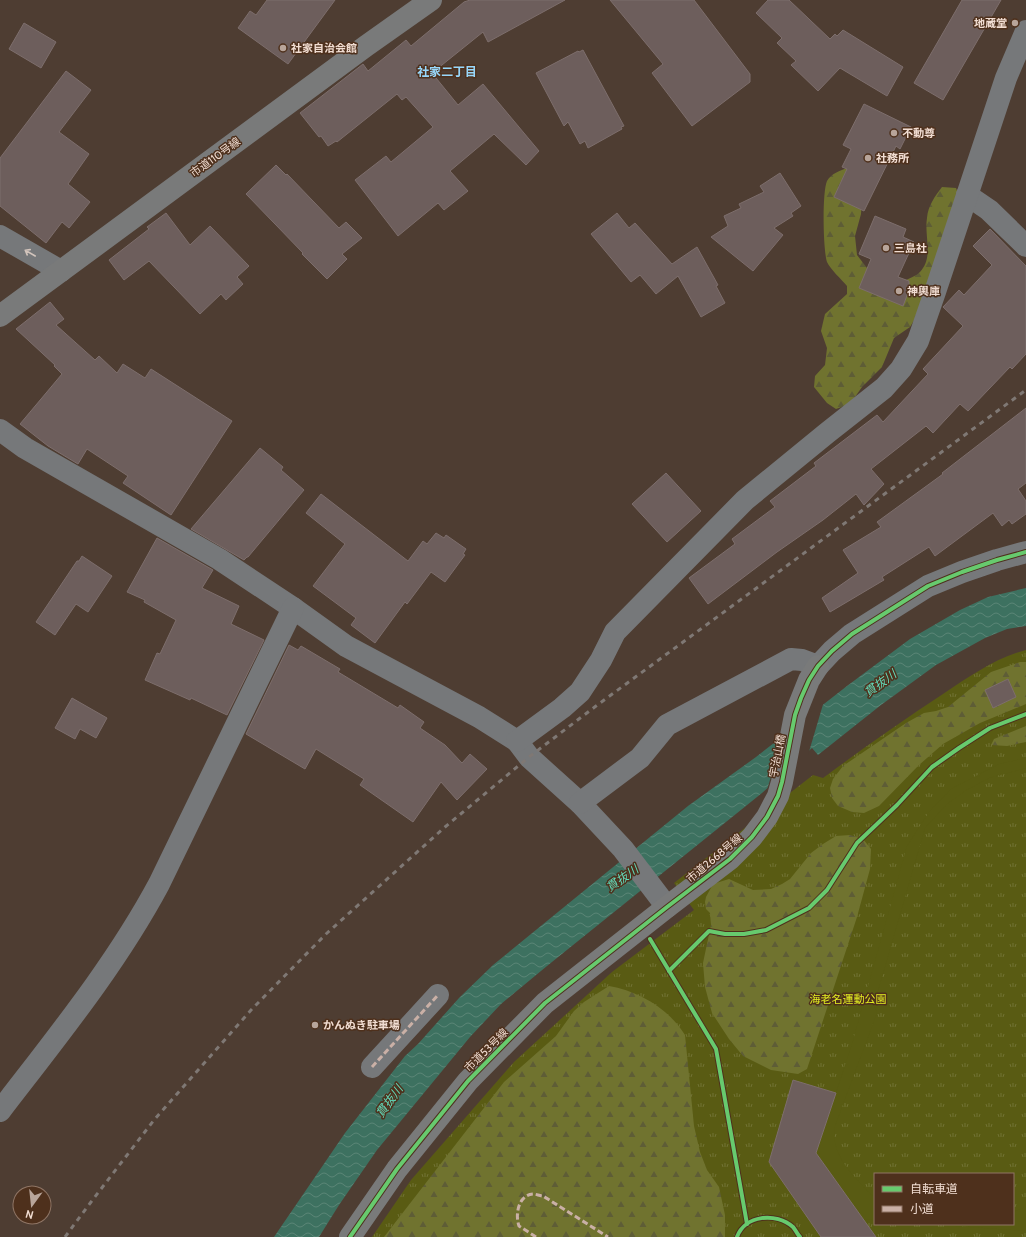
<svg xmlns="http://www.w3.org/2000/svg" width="1026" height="1237" viewBox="0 0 1026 1237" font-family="Cabin,'Noto Sans JP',sans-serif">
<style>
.grass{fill:url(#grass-tufts);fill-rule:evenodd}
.forest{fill:url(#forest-firs)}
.pitch{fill:#595b13}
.water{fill:url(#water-waves)}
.pier{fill:#4e3d32}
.building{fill:#6d5e5c;stroke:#7d6e6c}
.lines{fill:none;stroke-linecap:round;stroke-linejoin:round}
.street{stroke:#76787a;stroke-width:22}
.secondary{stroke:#797a7a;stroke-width:22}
.rail{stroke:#7f7874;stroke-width:3;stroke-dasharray:5 5;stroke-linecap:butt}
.quiet{stroke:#cab0a6;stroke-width:3;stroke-dasharray:6 3;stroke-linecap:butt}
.cycleway-casing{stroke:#4e301c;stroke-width:6}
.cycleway{stroke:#67ca6e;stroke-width:4}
.oneway{stroke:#d2c4bc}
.poi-dot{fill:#b8a59a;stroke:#4e301c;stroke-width:1.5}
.labels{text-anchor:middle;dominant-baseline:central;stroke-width:3;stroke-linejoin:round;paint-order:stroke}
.poi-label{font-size:11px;font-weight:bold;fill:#f1ddd2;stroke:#4e301c;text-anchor:start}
.street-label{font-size:11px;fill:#f1ddd2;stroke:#4e301c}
.park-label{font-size:11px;fill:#e3ee21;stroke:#4e301c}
.neighbourhood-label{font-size:12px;font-weight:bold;fill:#98d7fa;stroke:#4e301c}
.water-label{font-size:12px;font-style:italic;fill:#62dbbb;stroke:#4e301c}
</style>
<defs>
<pattern id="grass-tufts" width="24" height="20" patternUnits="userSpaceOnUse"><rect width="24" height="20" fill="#595b13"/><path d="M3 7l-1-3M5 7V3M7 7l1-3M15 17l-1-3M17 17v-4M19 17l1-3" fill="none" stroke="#717234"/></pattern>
<pattern id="forest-firs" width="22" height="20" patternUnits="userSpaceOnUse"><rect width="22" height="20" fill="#70732f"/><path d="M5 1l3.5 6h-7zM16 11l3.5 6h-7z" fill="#5e5d36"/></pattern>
<pattern id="water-waves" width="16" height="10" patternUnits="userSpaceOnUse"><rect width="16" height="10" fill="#3d7160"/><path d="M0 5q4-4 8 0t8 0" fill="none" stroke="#5a8576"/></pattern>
</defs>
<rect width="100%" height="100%" fill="#4e3d32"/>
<path class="grass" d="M 1026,650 L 1026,1237 L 372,1237 L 411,1180 L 514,1062 L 612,972 L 694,910 L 674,883 L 813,775 L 823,778 C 862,749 902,721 943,694 C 969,677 995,658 1026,650 ZM 875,1174 L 1013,1174 L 1013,1224 L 875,1224 Z"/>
<g class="forest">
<path d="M 848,168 L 862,197 L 861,214 L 855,236 L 857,255 L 867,268 L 906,280 C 910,278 916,276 920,272 C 934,257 924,236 927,218 C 928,206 935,196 942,187 L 956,188 L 960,198 L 925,302 L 910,327 L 894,338 L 882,367 L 862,387 L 850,404 L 836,409 L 827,403 L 814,387 L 815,376 L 825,365 L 827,348 L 821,331 L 825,314 L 847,294 L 847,286 C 842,280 830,269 827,262 C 823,250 822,192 827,181 C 831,174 840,170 848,168 Z"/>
<polygon points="1020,662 1026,662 1026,704 980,723 943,744 919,765 879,806 864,813 852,812 838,806 832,798 830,788 833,779 843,766 906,723 924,713 936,711 948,707 991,672"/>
<polygon points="1026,726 1026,742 1007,746 991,745 994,739"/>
<polygon points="850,835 863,839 871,849 870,869 857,917 807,1069 798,1074 771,1070 743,1056 729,1039 712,1013 705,987 703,963 711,925 710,913 706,909 705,902 706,897 713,884 729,879 753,890 771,889 782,884 790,879 811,853 823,844 836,836"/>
<path d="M 609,986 C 639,991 669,1009 685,1035 L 694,1126 L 700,1152 L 707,1170 L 719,1187 L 725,1215 L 725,1237 L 384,1237 L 504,1082 L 556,1036 L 574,1011 L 584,1002 Z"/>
</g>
<g class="pitch">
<path d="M 1026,758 L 1026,768 L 989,778 L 965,791 L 947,804 L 925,828 L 874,1005 L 877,1013 L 835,1126 C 835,1131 834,1137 835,1142 C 838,1163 861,1184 875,1198 L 875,1220 L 863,1219 L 816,1153 L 852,1044 L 907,846 L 929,812 L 951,789 L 999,764 Z"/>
<polygon points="1026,1207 1026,1231 927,1224 1013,1224 1013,1212"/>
</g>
<polygon class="water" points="1026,588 1026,626 1007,629 985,638 936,665 881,705 818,755 812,748 762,793 547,966 501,1004 470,1037 377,1150 339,1205 319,1237 274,1237 345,1133 405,1056 418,1044 459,998 493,965 688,806 756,757 847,686 910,639 960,610 988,597"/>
<polygon class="pier" points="824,701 808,755 766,793 773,770 778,737"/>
<g class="building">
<polygon points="267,0 335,0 288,64 238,28 250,11 256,15"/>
<polygon points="470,0 565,0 488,42 483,32 432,73 458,105 483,84 539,151 526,165 494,134 450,171 468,191 444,210 438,203 398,236 355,180 386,156 391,162 433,127 406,97 402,100 397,94 337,142 336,141 328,146 321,136 319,137 300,113 363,64 368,71 406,40 411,46 464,2"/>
<polygon points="610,0 694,0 750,74 750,82 692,126 652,73 663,64"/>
<polygon points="768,0 789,0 830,39 835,34 837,36 843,30 903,67 887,96 840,68 818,91 791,65 796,61 777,43 782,38 756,13"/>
<polygon points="962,0 1001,0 943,100 914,83"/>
<polygon points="24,23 56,42 41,68 9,49"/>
<polygon points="583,50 624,126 621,127 622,129 588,148 585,141 580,144 568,122 564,126 536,73 578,51 579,52"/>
<polygon points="66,71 91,90 59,132 89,154 68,184 90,202 69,228 62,222 46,243 0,206 0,158"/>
<polygon points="864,104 911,127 900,149 896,146 864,211 834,197 847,169 842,167 851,149 843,145"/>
<polygon points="276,165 286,175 287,174 339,228 346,222 362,238 342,254 347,259 327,279 302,254 303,253 246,194"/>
<polygon points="780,173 801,206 791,213 793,216 774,228 783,235 753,271 711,237 728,226 724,216 741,208 739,204 764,192 760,186"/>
<polygon points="166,213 190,245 210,226 249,266 237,277 243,284 226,300 221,294 200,314 149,261 124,280 109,260 149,229 147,227"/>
<polygon points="617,213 629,228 635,223 672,264 697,247 718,285 716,286 725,303 701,317 678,276 656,294 640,275 631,282 591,234"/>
<polygon points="875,216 906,229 903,237 914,242 898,277 909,281 909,290 903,306 859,288 871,259 859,254"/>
<polygon points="990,229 1026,266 1026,354 1012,369 1010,367 968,411 960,404 933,433 926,426 871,469 884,484 864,505 856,494 823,520 777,552 708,604 689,578 735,544 732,539 775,507 770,501 816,466 814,463 877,415 883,422 928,374 923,369 963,326 943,307 959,290 964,295 992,265 973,246"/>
<polygon points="50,302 64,319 56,325 95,360 99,356 117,373 123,364 145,378 151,369 232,421 171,515 123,483 128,476 87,449 78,464 48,446 20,424 62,374 54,366 55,365 16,329"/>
<polygon points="1026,408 1026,483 1018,489 1026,501 1026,514 1012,524 1009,520 1002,526 993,513 935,556 929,547 882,577 884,580 830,612 822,598 858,573 843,550 881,527 877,522 943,474 942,473"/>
<polygon points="260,448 283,467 281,470 304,490 248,557 247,557 244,560 191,529"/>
<polygon points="666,473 701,511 667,542 632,504"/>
<polygon points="321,494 408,561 423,541 427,544 436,533 444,538 446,535 466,549 463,554 465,555 445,582 431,572 407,604 405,602 375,643 351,625 356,618 313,586 345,544 306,513"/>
<polygon points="157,538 213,570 202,588 239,606 231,624 264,640 227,715 191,698 190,700 145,680 157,653 160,654 176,620 144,602 145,600 127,592"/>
<polygon points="82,556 112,576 88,612 76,604 55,635 36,622 77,561 79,561"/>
<polygon points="289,645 298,650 301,646 340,669 338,672 398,708 400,705 424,722 420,728 445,745 462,763 470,754 487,769 457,800 441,782 413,822 360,785 364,779 316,749 305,769 246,734"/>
<polygon points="1008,679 1016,697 993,708 985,690"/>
<polygon points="72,698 107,718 96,738 80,729 75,739 55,728"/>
<polygon points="793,1080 836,1093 816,1153 876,1237 821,1237 769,1162"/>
</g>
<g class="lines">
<g class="street">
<polyline points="967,195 989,210 1026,246"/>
<polyline points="0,236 61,271"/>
<polyline points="0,430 25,448 219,559 293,608 346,646 479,717 517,741 529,757 580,803 623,849 667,907"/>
<polyline points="517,741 562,708 580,692 601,660 615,632 745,500 827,433 884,388 901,369 918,341 935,292 1006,78 1026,31"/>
<polyline points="580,803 640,758 667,725 791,659 802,660 818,666 832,651 852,634 928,586 962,572 997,560 1026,552"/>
<polyline points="372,1067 438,995"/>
<path d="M 0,1111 C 56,1038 115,966 159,884 L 293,608"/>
</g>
<g class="secondary">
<polyline points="0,316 366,46 431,0"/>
<polyline points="350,1237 397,1169 468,1081 545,1003 667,907 730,859 752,837 767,817 778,796 782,782 795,715 809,680 818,666"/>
</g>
<polyline class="rail" points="65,1237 91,1202 154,1120 252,1009 326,934 445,827 529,757 596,706 1026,390"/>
<g class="quiet">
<polyline points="372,1067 438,995"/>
<path d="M 536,1237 L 519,1226 C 515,1215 518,1195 533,1194 C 536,1194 540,1196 543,1196 L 608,1237"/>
</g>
<g class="cycleway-casing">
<g id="cycleway">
<polyline points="650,939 716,1049 747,1224"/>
<polyline points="669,971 709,931 725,934 744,934 766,930 809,908 827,890 857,843 897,805 932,767 959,748 990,728 1026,714"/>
<polyline points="350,1237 397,1169 468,1081 545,1003 667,907 730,859 752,837 767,817 778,796 782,782 795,715 801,698 809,680 818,666 832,651 852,634 928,586 962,572 997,560 1026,552"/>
<path d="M 737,1237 C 745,1215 776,1212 793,1227 C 795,1229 797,1234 800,1237"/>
</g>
</g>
<use href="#cycleway" class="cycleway"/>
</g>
<defs><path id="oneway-shaft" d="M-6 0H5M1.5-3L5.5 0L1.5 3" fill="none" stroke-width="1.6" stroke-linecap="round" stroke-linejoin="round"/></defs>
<use class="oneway" href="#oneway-shaft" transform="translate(30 253) rotate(-150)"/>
<g class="poi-dot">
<circle cx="1015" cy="23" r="4"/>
<circle cx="283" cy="48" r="4"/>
<circle cx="894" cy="133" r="4"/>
<circle cx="868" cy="158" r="4"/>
<circle cx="886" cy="248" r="4"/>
<circle cx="899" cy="291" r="4"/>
<circle cx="315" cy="1025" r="4"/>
</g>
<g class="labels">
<g class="poi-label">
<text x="1007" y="23" text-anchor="end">地蔵堂</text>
<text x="291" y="48">社家自治会館</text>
<text x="902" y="133">不動尊</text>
<text x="876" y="158">社務所</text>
<text x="894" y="248">三島社</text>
<text x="907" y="291">神輿庫</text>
<text x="323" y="1025">かんぬき駐車場</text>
</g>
<g class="street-label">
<text transform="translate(215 157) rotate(-36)">市道110号線</text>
<text transform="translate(777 756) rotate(-79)">宇治山橋</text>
<text transform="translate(714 858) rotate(-40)">市道2668号線</text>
<text transform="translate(486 1050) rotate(-45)">市道53号線</text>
</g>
<g class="park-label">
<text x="848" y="999">海老名運動公園</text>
</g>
<g class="neighbourhood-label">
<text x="447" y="71">社家二丁目</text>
</g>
<g class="water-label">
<text transform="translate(880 683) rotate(-36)">貫抜川</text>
<text transform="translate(622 878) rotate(-35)">貫抜川</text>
<text transform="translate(389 1101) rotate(-54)">貫抜川</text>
</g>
</g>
<rect x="874" y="1173" width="140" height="52" fill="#4e301c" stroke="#8f7565"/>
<rect x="882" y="1186" width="20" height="6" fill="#67ca6e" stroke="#8f7565"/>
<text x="910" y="1193" font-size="12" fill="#f1ddd2">自転車道</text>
<rect x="882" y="1206" width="20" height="6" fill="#cab0a6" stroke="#8f7565"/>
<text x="910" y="1213" font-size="12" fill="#f1ddd2">小道</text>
<g transform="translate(32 1205) rotate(195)"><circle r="19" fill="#4e301c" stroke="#8f7565"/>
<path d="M0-3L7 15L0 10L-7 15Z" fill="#b8a59a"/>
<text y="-6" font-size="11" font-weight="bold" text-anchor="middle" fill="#f1ddd2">N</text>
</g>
</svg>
